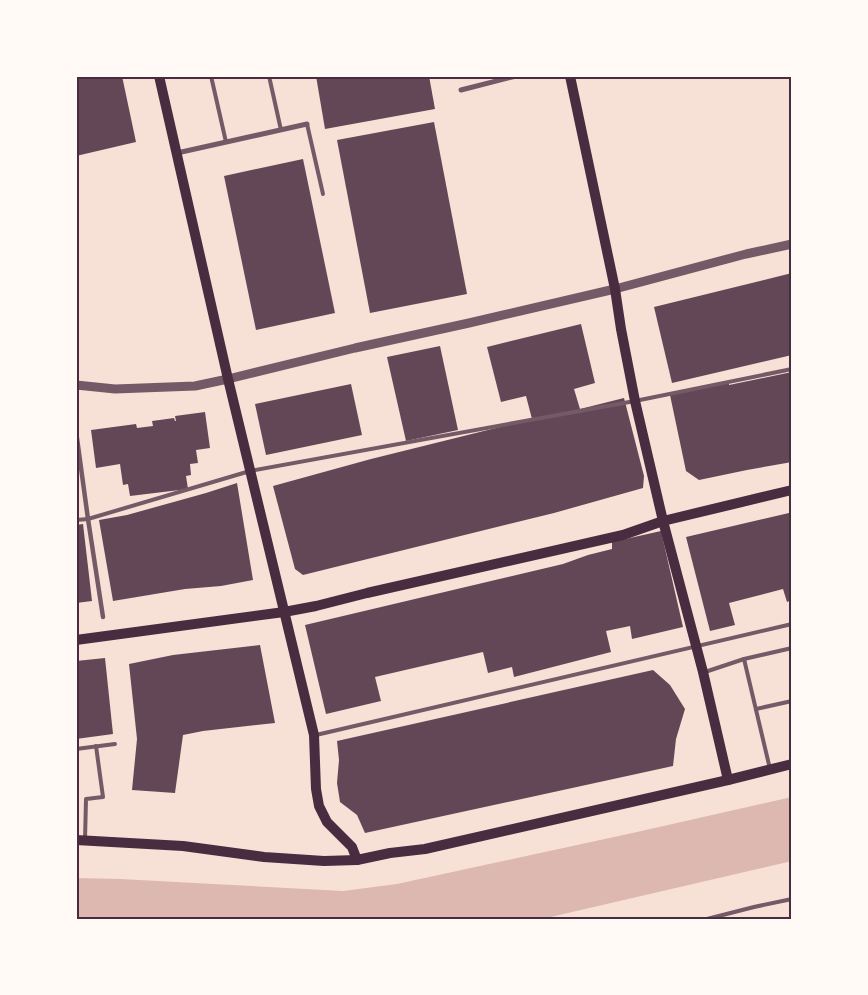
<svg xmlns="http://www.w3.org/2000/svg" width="868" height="995" viewBox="0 0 868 995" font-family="'Source Sans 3',sans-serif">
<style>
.water{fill:#dcb8b0}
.building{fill:#644757}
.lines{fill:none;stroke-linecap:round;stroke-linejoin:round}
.service{stroke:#755966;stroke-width:4}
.pedestrian{stroke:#755966;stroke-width:4.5}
.minor{stroke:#755966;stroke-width:5}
.tertiary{stroke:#755966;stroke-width:9}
.secondary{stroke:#4a2c40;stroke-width:10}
.neatline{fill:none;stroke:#4a2c40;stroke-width:2}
</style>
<rect width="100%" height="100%" fill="#f7e1d7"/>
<polygon class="water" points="792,797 792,861 542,919 76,919 76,878 120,879 343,891 397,884 637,832"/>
<g class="building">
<polygon points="76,76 122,76 136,142 76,156"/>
<polygon points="316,76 429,76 435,109 325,129"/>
<polygon points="434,122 467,294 370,313 337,140"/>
<polygon points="303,159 335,313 256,330 224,176"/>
<polygon points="792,273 792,355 672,383 654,307"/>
<polygon points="581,324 595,383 574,389 580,409 624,398 644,476 643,488 554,513 303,575 295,569 273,486 371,459 532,419 526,396 501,402 487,347"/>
<polygon points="440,346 458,430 406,441 387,357"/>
<polygon points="792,372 792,462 747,470 699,480 686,471 670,395 729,383 729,385"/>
<polygon points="351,384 362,435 266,455 255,404"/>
<polygon points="205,412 210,448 196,450 198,463 190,464 191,475 186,476 188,489 130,496 128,484 123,485 120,464 96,468 91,430 136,424 137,428 153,426 152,421 174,418 175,421 176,421 175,416"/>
<polygon points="237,483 253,580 221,586 185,589 113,601 99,520 127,515 206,493"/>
<polygon points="789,513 791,518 792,518 792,600 787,602 783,589 729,603 735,625 710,631 686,537"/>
<polygon points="83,524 92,601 76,603 76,525"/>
<polygon points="661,531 683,627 632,639 630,626 606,631 611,652 514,677 512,667 488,673 483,652 375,677 381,701 326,714 305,625 563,564 588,555 612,549 612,542"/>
<polygon points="260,645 275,723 203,731 183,735 175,793 132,790 137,739 129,664 173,655"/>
<polygon points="105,658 113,734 76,739 76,661"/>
<polygon points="653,670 670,685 685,709 676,739 673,766 365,833 357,815 340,802 337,783 339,760 337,741"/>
</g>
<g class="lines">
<g class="service">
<polyline points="211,76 226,142"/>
<polyline points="269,76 281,130"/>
<polyline points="307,124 323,194"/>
<polyline points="76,520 88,519 250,471 635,401 792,369"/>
<polyline points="744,659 770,769"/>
<polyline points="705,672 744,659 792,648"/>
<polyline points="756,709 792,701"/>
<polyline points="316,735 792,624"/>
<polyline points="76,749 115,744"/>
<polyline points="85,840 86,799 103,797 96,746"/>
<polyline points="707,919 754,907 792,899"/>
</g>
<polyline class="pedestrian" points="76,431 88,519 103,617"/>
<g class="minor">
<polyline points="461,90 516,76"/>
<polyline points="177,153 307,124"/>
</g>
<polyline class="tertiary" points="76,385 115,389 195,386 228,379 355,348 469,323 615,289 746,254 792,244"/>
<g class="secondary">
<polyline points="159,76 228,379 314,735 316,789 319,806 327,822 352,847 357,860"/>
<polyline points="570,76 615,289 621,329 635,401 663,521 703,672 728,780"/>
<polyline points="76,640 284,612 316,606 367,593 623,535 663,521 792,490"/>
<polyline points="76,840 183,846 264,857 324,861 357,860 390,853 425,849 728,780 792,764"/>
</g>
</g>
<rect width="868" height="995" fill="none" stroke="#fffaf5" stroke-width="155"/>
<rect x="78" y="78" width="712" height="840" class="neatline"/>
</svg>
